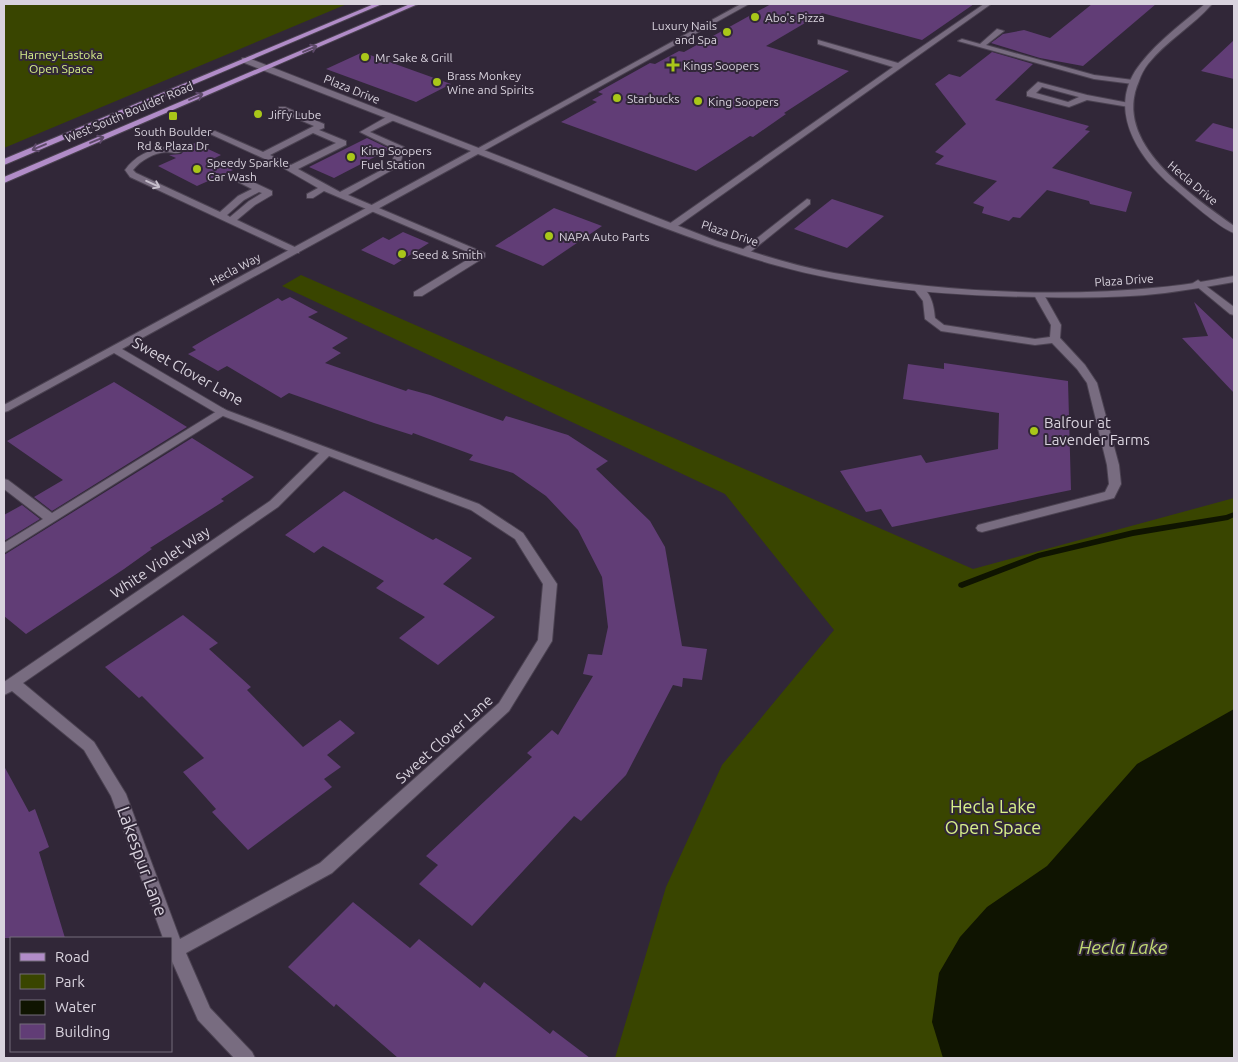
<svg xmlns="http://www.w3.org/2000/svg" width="1238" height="1062" viewBox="0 0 1238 1062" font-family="Ubuntu,sans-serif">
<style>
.green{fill:#394500}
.water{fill:#0f1401}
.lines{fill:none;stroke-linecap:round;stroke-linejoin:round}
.stream{fill:#0f1401;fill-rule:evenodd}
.building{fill:#613d76}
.lane-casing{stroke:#4b4251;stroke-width:2}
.street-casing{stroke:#4b4251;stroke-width:2}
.primary-casing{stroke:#4b4251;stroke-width:2}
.lane{fill:#786c80;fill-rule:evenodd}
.street{fill:#786c80;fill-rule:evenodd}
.primary{fill:#b18cc8;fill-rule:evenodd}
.oneway{stroke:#5e4a6a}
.oneway2{stroke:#c6becb}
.poi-dot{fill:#a9c719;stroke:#312738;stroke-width:2}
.labels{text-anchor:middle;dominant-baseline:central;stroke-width:4;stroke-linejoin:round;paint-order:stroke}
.far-poi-label{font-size:12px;fill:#d9d3de;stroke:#312738;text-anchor:start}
.far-park-label{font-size:12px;fill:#d7ef8a;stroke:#312738}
.far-street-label{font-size:12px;fill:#d9d3de;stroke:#312738}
.street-label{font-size:15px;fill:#d9d3de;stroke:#312738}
.poi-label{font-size:15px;fill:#d9d3de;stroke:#312738;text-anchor:start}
.near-park-label{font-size:18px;fill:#d7ef8a;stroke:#312738}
.near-street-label{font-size:18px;fill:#d9d3de;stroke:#312738}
.near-water-label{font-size:19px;font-style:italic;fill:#bfd772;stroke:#312738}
</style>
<rect width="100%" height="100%" fill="#312738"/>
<g class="green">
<polygon points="4,4 347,4 4,148"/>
<polygon points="301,275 973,569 1234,498 1234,1058 615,1058 666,887 722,765 834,630 725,494 282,286"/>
</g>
<polygon class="water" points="1234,709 1234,1058 943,1058 932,1022 939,973 960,937 987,907 1047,866 1137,764"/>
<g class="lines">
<polygon class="stream" points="1234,512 1234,517 1228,520 1133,536 1040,558 962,588 959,587 958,585 959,583 1038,553 1133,530 1226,515"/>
</g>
<g class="building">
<polygon points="771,4 974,4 922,40 822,13 766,46 849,71 784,113 786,114 753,137 750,136 696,171 561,122 597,102 592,100 603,94 598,92 650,63 655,64 679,51 684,52"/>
<polygon points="1092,4 1156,4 1083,66 1040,58 991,43 1003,34 1024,30 1050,38"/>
<polygon points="1234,40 1234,79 1201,71"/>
<polygon points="363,52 370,55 451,84 416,102 326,69"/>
<polygon points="992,52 1033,64 995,100 1089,126 1085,130 1090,131 1052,168 1132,192 1126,212 1090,204 1089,201 1047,190 1020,218 1013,217 1009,221 982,213 984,207 973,203 997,181 935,164 944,156 935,152 966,124 935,84 949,74 960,77"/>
<polygon points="1213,123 1234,129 1234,152 1195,141"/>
<polygon points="367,138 390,149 334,178 309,167"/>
<polygon points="195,143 221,155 211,160 233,170 197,186 158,166 176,158 169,155 181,154 184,151 182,149"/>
<polygon points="832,199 884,216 847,248 794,229"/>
<polygon points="554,208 602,226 543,266 495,246"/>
<polygon points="403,232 429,243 394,265 361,250 383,237 389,240"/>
<polygon points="290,297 318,312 308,317 348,338 332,348 341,353 325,363 406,391 408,389 430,395 503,421 506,416 568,435 608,461 596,469 650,521 665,547 682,646 707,649 702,680 683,678 682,687 673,685 626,775 581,821 574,816 472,926 419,884 438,865 426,856 532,757 527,753 552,730 558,735 593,676 583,674 588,654 602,655 608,627 602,577 578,530 546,496 513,473 469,460 473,455 413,433 412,435 374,423 289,393 281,398 227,366 218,371 188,354 196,350 192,347 209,337 271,302 278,298 282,301"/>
<polygon points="1194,302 1234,340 1234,393 1182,338 1208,336"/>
<polygon points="944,363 1068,381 1071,490 892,527 881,509 866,512 840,471 921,455 926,463 998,449 999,413 903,399 908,364 944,369"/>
<polygon points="114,382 187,427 52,511 34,497 63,480 7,441"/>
<polygon points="192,438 254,477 221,499 224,501 150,548 152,549 124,569 26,634 4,616 4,555"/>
<polygon points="344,491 433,540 436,538 472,558 443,584 495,617 438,665 399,638 425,617 376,588 384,581 323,546 314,553 285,535"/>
<polygon points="22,505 40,519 4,541 4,515"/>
<polygon points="183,615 218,643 209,649 251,687 247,690 303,747 340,720 355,733 327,755 341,767 324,779 332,787 248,850 212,812 216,809 183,772 204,758 142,696 139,698 105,667"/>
<polygon points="4,766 29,812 35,809 49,847 39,852 65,938 4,938"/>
<polygon points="353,902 410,948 419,939 480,988 484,982 550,1034 553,1030 590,1058 398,1058 336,1004 334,1007 288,967"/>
</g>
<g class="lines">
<g class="lane-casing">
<g id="lane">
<polygon points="741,4 749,4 480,153 473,151"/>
<polygon points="984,4 991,4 675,228 669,228 669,224 893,67 818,44 818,40 898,63"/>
<polygon points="997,29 1004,31 986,45 1094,75 1133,80 1137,82 1133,84 1094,79 958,41 962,39 980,44"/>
<path d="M 1038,82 L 1087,95 L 1129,103 L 1133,105 L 1129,107 L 1087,100 L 1069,107 L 1027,96 L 1027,92 ZM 1042,87 L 1079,97 L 1068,102 L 1036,93 Z"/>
<path d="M 279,107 L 285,107 L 324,124 L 324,128 L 319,130 L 346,141 L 346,145 L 298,169 L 340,192 L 391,165 L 396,150 L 360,132 L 388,116 L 394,116 L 394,120 L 370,132 L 404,147 L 405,149 L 399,166 L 348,195 L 485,253 L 485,257 L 422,296 L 414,296 L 414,292 L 475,255 L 324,191 L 313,198 L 307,198 L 307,194 L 318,188 L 278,165 L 208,133 L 215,131 L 263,152 L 314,126 L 279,111 ZM 313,133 L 336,143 L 291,165 L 270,155 Z"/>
<path d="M 165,147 L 178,148 L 182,151 C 177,155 173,152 166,152 C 154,153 141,160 133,170 L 136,173 L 220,212 L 238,196 L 252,189 L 232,179 L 232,175 L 238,175 L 272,191 L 272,195 L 255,205 L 237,220 L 299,249 L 299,253 L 293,253 L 130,177 L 125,170 C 135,156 148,150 165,147 ZM 259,192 L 262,193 L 249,201 L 230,217 L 227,215 L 244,200 Z"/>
<polygon points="807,199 810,200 810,204 748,254 742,254 742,250"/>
<polygon points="1198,280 1234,307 1234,315 1230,314 1195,285 1193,283"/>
<path d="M 918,285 C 931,290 934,306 935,318 L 944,325 L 1035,339 L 1050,337 L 1051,325 L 1034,295 L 1035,293 L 1043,293 L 1061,325 L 1060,338 L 1085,365 L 1097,383 L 1119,465 L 1121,484 L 1114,498 L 982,532 L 978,531 L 976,528 L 978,525 L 1105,492 L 1109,484 L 1107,465 L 1087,383 L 1077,369 L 1052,343 L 1035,345 L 941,331 L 925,319 L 923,301 L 913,288 Z"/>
<polygon points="222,408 226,410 228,412 226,414 4,553 4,543 43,519 4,489 4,479 8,480 52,513"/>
</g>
</g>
<g class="street-casing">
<g id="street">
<path d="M 1205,4 L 1212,4 C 1193,26 1166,41 1148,64 C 1144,69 1141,75 1139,81 C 1111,143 1192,195 1234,226 L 1234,233 C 1219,228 1187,199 1173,187 C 1137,157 1105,107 1141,63 C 1158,41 1184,22 1205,4 Z"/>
<path d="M 242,58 L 248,58 L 717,241 C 756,253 795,266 834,273 C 942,292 1054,298 1163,287 C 1187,285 1210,280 1234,276 L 1234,282 C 1211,286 1188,290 1165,293 C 1123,298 1081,298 1039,297 C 951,296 861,289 775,265 C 674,236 576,192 478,154 L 122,349 L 226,410 L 479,504 L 523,533 L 557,584 L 552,641 L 509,711 L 332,873 L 186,953 L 210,1008 L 252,1052 L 255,1058 L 234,1058 L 198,1020 L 171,959 L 171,938 L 163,938 L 111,796 L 84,750 L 12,691 L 4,695 L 4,682 L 270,501 L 319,453 L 218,414 L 114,353 L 8,411 L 4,412 L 4,405 L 471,151 L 242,62 ZM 329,456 L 471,510 L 515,539 L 543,584 L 538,640 L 499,703 L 320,863 L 180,939 L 126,794 L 94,742 L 23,683 L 278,507 Z"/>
</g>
</g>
<g class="primary-casing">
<g id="primary">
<polygon points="374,4 382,4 4,165 4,159"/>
<polygon points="410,4 418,4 4,183 4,177"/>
</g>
</g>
<use href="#lane" class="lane"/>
<use href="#street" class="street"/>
<use href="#primary" class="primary"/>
</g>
<defs><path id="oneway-shaft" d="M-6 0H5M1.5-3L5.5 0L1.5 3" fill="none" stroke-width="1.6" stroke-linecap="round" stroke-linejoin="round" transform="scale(1.25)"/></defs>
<g class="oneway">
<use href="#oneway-shaft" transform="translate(310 49) rotate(-23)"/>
<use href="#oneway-shaft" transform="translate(196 97) rotate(-23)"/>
<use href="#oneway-shaft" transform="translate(97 140) rotate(-23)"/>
<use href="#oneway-shaft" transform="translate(39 147) rotate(157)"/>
</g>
<use class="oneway2" href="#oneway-shaft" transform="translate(153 184) rotate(25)"/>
<g class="poi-dot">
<circle cx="755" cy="17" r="5"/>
<circle cx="727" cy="32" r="5"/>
<circle cx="365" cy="57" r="5"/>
<path d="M670.5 57.5h5v5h5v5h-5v5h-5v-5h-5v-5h5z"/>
<circle cx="437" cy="82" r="5"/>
<circle cx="617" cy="98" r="5"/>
<circle cx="698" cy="101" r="5"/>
<circle cx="258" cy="114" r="5"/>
<rect x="168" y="111" width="10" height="10" rx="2.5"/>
<circle cx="351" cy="157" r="5"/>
<circle cx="197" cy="169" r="5"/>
<circle cx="549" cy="236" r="5"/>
<circle cx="402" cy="254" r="5"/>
<circle cx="1034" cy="431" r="5"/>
</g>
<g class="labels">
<g class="far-poi-label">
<text x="765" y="17">Abo's Pizza</text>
<text x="717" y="25" text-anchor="end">Luxury Nails<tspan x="717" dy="14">and Spa</tspan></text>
<text x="375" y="57">Mr Sake &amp; Grill</text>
<text x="683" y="65">Kings Soopers</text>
<text x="447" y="75">Brass Monkey<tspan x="447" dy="14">Wine and Spirits</tspan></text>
<text x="627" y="98">Starbucks</text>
<text x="708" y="101">King Soopers</text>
<text x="268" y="114">Jiffy Lube</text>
<text x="173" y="131" text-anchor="middle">South Boulder<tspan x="173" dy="14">Rd &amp; Plaza Dr</tspan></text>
<text x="361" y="150">King Soopers<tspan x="361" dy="14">Fuel Station</tspan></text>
<text x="207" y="162">Speedy Sparkle<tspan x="207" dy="14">Car Wash</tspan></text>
<text x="559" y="236">NAPA Auto Parts</text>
<text x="412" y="254">Seed &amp; Smith</text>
</g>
<g class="far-park-label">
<text x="61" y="54">Harney-Lastoka<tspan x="61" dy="14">Open Space</tspan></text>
</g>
<g class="far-street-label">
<text transform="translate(352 89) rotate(22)">Plaza Drive</text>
<text transform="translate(129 112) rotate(-23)">West South Boulder Road</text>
<text transform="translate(1193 183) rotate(40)">Hecla Drive</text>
<text transform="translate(730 233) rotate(18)">Plaza Drive</text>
<text transform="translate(235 269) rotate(-28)">Hecla Way</text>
<text transform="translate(1124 280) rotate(-4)">Plaza Drive</text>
</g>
<g class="street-label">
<text transform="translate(188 371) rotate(29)">Sweet Clover Lane</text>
<text transform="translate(160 562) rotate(-34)">White Violet Way</text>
<text transform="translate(444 739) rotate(-42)">Sweet Clover Lane</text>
</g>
<g class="poi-label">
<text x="1044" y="422">Balfour at<tspan x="1044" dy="17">Lavender Farms</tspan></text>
</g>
<g class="near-park-label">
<text x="993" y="806">Hecla Lake<tspan x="993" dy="21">Open Space</tspan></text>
</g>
<g class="near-street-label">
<text transform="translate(143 861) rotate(70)">Lakespur Lane</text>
</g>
<g class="near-water-label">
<text x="1123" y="947">Hecla Lake</text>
</g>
</g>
<rect width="1238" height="1062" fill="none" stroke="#d9d3de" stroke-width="10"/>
<rect x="10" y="937" width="162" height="115" fill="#312738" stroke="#746c7a"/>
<rect x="20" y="953" width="25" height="8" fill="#b18cc8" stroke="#746c7a"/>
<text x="55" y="962" font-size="15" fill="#d9d3de">Road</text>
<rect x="20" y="974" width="25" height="15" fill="#394500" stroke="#746c7a"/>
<text x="55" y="987" font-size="15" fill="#d9d3de">Park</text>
<rect x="20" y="1000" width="25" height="15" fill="#0f1401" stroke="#746c7a"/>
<text x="55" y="1012" font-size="15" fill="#d9d3de">Water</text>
<rect x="20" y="1024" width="25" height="15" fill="#613d76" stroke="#746c7a"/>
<text x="55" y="1037" font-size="15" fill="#d9d3de">Building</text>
</svg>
